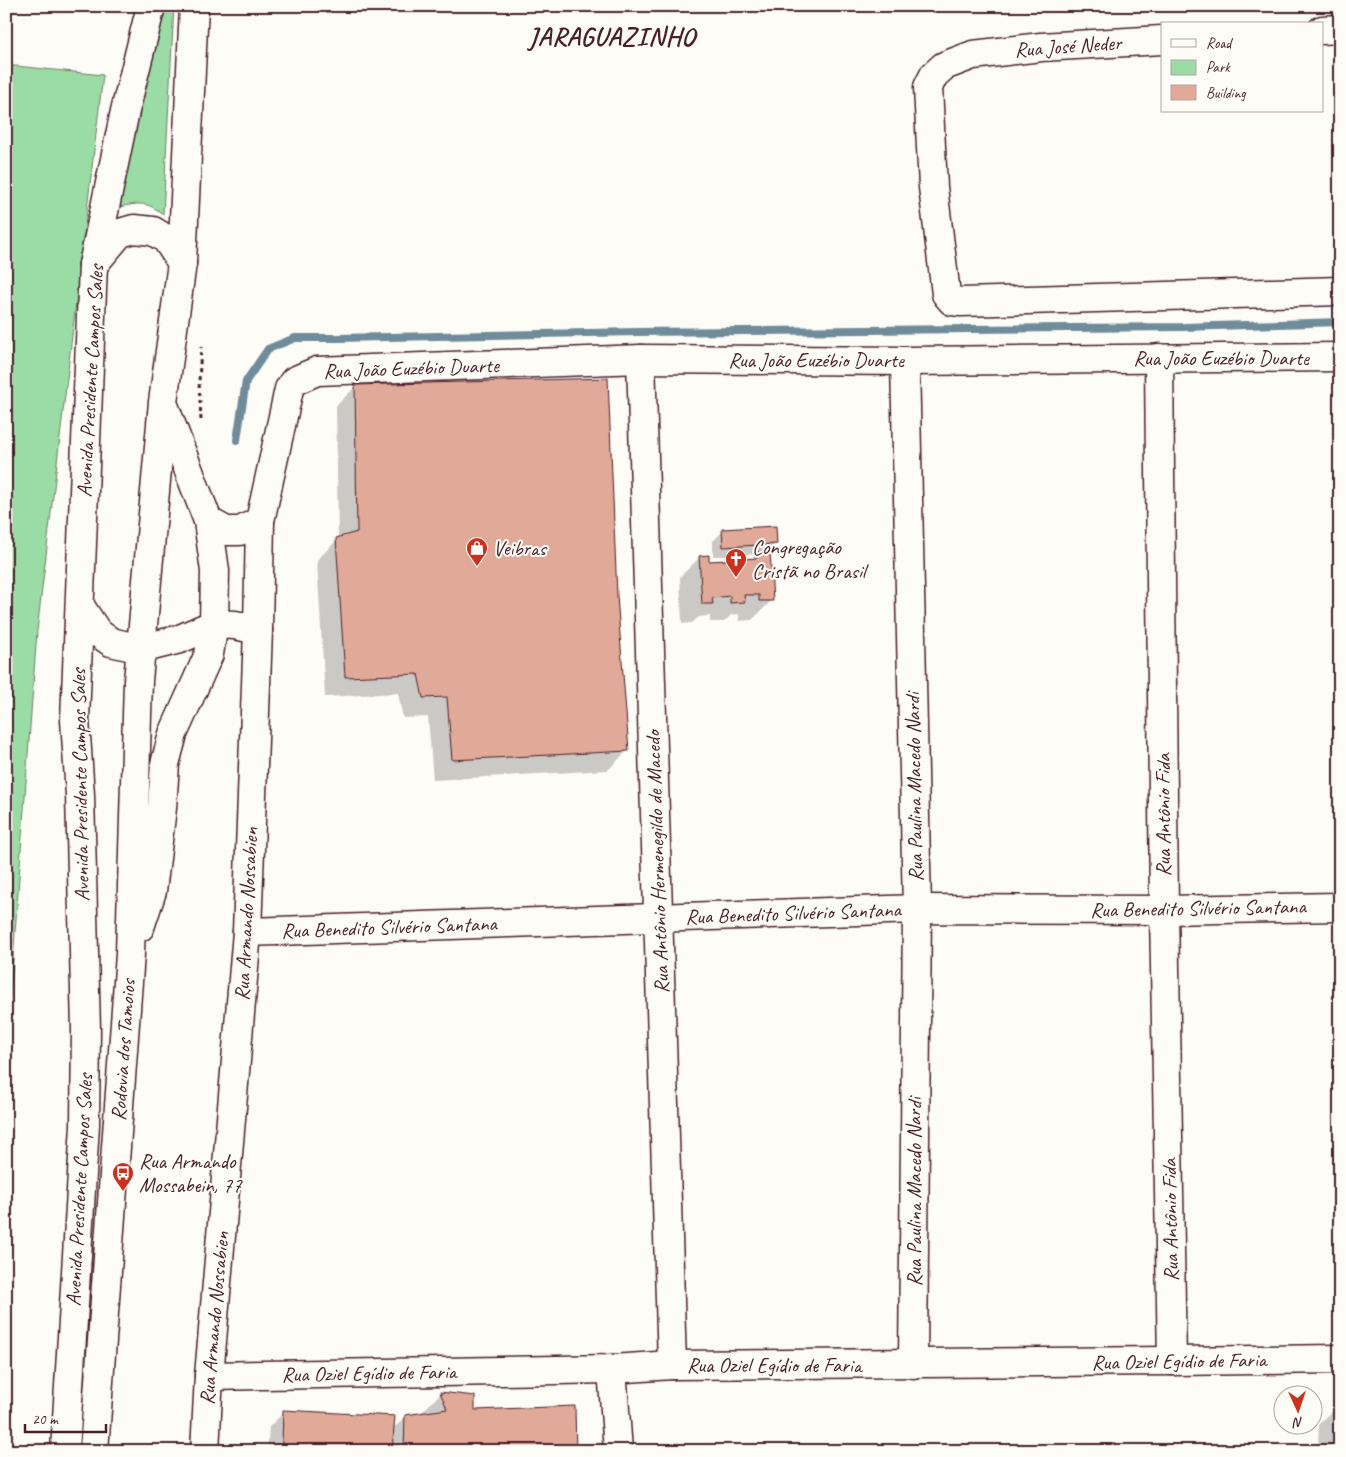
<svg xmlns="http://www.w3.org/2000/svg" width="1346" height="1457" viewBox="0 0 1346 1457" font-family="Caveat,sans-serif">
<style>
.built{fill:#f4e3da}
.green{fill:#9bdba5;stroke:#727d68}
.shadow{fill:#0003;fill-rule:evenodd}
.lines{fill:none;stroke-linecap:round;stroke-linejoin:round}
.stream{stroke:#6f8c9b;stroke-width:8}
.building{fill:#e0a998;stroke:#4a1f2b}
.minor-casing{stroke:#4a1f2b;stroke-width:31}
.highway-casing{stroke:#4a1f2b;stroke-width:31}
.path{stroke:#4a1f2b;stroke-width:3;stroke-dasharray:4 4;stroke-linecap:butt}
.minor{stroke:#fdfcf7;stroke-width:28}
.highway{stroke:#fdfcf7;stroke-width:28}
.labels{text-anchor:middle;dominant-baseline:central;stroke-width:4;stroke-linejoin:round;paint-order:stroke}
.street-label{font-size:21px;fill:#4a1f2b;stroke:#fdfcf7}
.poi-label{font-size:21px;fill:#4a1f2b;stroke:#fdfcf7;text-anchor:start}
.district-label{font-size:26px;font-weight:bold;letter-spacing:1px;fill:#4a1f2b;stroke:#fdfcf7}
</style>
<rect width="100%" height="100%" fill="#fdfcf7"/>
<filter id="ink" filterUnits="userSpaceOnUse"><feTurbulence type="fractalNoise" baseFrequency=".02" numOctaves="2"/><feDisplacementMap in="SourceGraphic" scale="10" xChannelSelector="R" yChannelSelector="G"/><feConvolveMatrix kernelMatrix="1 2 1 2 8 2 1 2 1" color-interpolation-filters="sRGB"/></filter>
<g filter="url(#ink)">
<polygon class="built" points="1081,6 1262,6 1082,11"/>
<g class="green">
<path d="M 161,6 L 174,6 L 163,214 C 146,201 140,203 119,207 L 122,188 Z"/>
<polygon points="6,65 103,75 37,631 6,1056"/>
</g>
<g class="shadow">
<polygon points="356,386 616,596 628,750 608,770 433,780 428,717 403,718 398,693 325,697 317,560 338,539 336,406"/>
<path d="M 723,531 L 776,543 L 766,553 L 772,600 L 752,620 L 739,621 L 739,614 L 731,615 L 724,622 L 710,622 L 710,616 L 699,617 L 692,623 L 682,624 L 680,577 L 700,557 L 708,563 L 721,562 L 727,556 L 713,556 L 713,541 ZM 757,554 L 751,560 L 741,561 L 740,555 Z"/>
<polygon points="441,1393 474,1411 574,1451 267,1451 269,1427 284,1412 393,1429 406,1416 421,1413"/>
<polygon points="1339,1404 1340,1451 1318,1451 1319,1424"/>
</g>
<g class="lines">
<polyline class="stream" points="237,440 246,381 268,349 295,338 337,338 637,332 1184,327 1340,322"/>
</g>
<g class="building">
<polygon points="608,378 617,596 629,751 452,760 447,697 423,698 418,674 345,677 336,538 357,532 355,385"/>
<polygon points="776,526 777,544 723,547 722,529"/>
<polygon points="770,551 773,601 759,601 759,595 744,595 745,602 730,603 730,596 712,598 713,604 702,604 699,556 709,555 709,561 727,560 727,554 742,553 742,559 757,558 757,552"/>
<polygon points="440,1392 475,1396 475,1410 575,1406 576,1451 404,1451 405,1415 447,1409"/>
<rect x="1338" y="1403" width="2" height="48"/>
<polygon points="283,1410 395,1416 392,1451 279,1451 282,1443"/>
</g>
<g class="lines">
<g class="minor-casing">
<g id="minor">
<polyline points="1322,30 1340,29"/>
<polyline points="1162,40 1041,47 973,55 944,66 934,75 928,87 933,187 946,294 952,301 961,302 1340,291"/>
<polyline points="1159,358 1164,910 1172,1361"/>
<polyline points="641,359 672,1365"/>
<polyline points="905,361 917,909 913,1364"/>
<polyline points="208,521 226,531 240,531 260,521"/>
<polyline points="214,624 235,625 258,630"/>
<polyline points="247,932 917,909 1164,910 1340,907"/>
<polyline points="612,1369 618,1451"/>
<polyline points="209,1376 612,1369 672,1365 1172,1361 1340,1359"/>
<polyline points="65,1451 85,1125 86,1030 80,795 75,720 93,265 125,111 151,6"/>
<polyline points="205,1451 209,1376 247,932 258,630 260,521 289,389 294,381 317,371 641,359 905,361 1340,357"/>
</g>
</g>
<g class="highway-casing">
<g id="highway">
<polyline points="93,265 120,233 134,229 153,231 166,239 182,263"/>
<polyline points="80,606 98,633 111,642 141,649 180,639 214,624 215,571 208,521 165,408"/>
<polyline points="140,927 152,891 162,808 165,764 173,734 209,654 214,624"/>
<polyline points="94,1451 130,954 138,681 163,402 182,263 194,6"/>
</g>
</g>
<polyline class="path" points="201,420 199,382 201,347"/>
<use href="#minor" class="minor"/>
<use href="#highway" class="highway"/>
</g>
</g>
<defs>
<g id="shop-pin" transform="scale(1.125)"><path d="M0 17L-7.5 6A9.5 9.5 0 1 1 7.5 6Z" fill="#c8321e" stroke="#fdfcf7"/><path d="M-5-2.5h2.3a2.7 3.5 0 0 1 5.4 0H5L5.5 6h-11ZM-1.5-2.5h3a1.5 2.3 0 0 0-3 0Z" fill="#fff"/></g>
<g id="church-pin" transform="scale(1.125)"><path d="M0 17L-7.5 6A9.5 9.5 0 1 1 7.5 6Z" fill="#c8321e" stroke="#fdfcf7"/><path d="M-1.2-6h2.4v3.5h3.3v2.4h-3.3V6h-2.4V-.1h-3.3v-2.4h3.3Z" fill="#fff"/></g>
<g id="bus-pin" transform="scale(1.125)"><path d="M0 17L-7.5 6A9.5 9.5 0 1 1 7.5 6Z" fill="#c8321e" stroke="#fdfcf7"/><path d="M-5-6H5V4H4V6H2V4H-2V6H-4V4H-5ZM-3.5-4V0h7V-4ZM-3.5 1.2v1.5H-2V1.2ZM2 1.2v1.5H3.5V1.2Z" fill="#fff"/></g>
</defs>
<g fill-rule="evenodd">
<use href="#shop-pin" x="477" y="548"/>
<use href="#church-pin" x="736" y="559"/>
<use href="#bus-pin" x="123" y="1173"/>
</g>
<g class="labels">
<g class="street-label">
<text transform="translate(1068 46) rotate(-4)">Rua José Neder</text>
<text x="1221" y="358">Rua João Euzébio Duarte</text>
<text x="816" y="360">Rua João Euzébio Duarte</text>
<text transform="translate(411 368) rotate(-2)">Rua João Euzébio Duarte</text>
<text transform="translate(90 381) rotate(-87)">Avenida Presidente Campos Sales</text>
<text transform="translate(80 785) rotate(-91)">Avenida Presidente Campos Sales</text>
<text transform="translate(914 787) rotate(-91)">Rua Paulina Macedo Nardi</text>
<text transform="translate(1163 815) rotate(-90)">Rua Antônio Fida</text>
<text transform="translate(657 862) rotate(-92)">Rua Antônio Hermenegildo de Macedo</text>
<text transform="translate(1198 908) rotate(-1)">Rua Benedito Silvério Santana</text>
<text transform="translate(793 913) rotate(-2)">Rua Benedito Silvério Santana</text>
<text transform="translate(246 914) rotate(-87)">Rua Armando Nossabien</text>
<text transform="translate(389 927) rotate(-2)">Rua Benedito Silvério Santana</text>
<text transform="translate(123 1050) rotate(-86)">Rodovia dos Tamoios</text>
<text transform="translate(79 1190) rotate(-87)">Avenida Presidente Campos Sales</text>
<text transform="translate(914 1192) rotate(-90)">Rua Paulina Macedo Nardi</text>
<text transform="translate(1170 1220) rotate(-91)">Rua Antônio Fida</text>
<text transform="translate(214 1318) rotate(-85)">Rua Armando Nossabien</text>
<text transform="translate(1179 1361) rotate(-1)">Rua Oziel Egídio de Faria</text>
<text x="774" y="1365">Rua Oziel Egídio de Faria</text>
<text transform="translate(369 1373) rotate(-1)">Rua Oziel Egídio de Faria</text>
</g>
<g class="poi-label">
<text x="752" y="547">Congregação<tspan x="752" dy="24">Cristã no Brasil</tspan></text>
<text x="493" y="548">Veibras</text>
<text x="139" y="1161">Rua Armando<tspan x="139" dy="24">Mossabein, 77</tspan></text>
</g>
<g class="district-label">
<text x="612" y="36">JARAGUAZINHO</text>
</g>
</g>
<rect width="1346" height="1457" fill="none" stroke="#fdfcf7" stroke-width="25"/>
<rect x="12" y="12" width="1321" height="1432" fill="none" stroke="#4a1f2b" stroke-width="2" filter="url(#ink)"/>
<rect x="1161" y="22" width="162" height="90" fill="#fdfcf7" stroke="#b5a4a5"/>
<rect x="1171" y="39" width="25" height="8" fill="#fdfcf7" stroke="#b5a4a5"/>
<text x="1206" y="48" font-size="15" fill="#4a1f2b">Road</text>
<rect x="1171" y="60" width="25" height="15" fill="#9bdba5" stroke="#b5a4a5"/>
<text x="1206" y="72" font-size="15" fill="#4a1f2b">Park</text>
<rect x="1171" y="85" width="25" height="15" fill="#e0a998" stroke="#b5a4a5"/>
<text x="1206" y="98" font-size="15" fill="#4a1f2b">Building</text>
<g transform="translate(1298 1410) rotate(177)"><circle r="24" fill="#fdfcf7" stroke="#b5a4a5"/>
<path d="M0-4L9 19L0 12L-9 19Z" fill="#c8321e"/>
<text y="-8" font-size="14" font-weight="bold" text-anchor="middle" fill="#4a1f2b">N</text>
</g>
<path d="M25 1424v8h81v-8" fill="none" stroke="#4a1f2b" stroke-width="2.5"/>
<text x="32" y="1424" font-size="15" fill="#4a1f2b" stroke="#fdfcf7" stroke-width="4" paint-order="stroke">20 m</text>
</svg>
